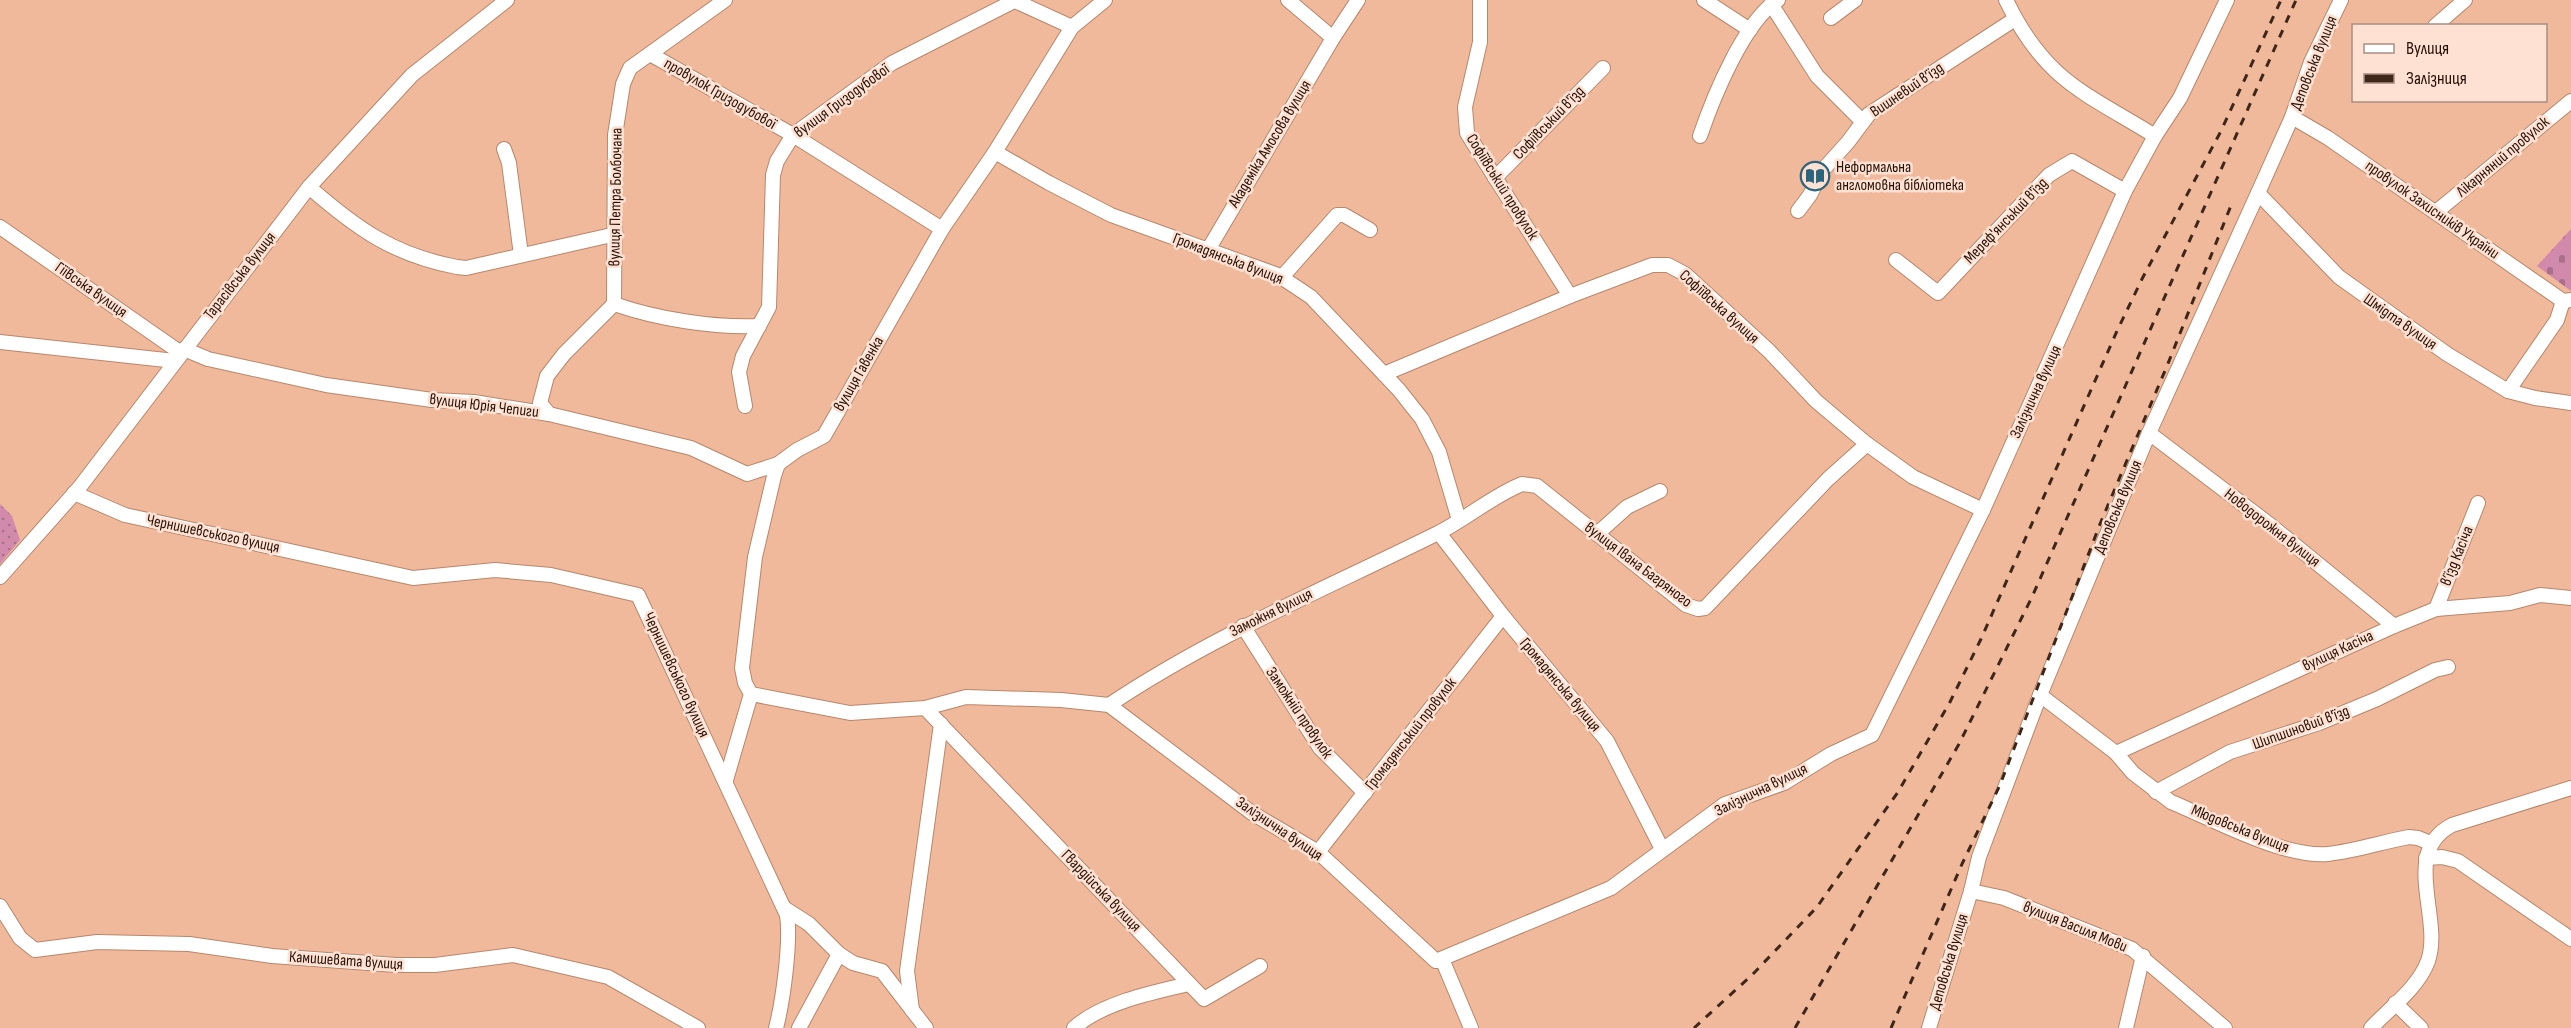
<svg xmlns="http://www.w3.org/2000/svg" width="2571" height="1028" viewBox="0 0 2571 1028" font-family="'Sofia Sans Condensed',sans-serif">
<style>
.cemetery{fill:url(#cemetery-stones)}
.park{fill:url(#park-dots)}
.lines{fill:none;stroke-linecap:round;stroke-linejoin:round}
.minor-casing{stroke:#ba866a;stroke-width:16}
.minor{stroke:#fff;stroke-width:14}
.rail{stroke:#3e2619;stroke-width:3;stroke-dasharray:8 8;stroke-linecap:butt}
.labels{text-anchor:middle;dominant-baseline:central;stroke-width:5;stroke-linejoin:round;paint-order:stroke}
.street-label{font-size:16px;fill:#251207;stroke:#fee1d2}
.poi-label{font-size:16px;fill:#251207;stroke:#fee1d2;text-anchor:start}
</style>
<defs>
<pattern id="cemetery-stones" width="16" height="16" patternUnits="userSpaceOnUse" patternTransform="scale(1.5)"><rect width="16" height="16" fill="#d28aac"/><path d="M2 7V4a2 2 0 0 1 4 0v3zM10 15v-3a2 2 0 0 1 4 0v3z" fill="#aa6f8a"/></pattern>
<pattern id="park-dots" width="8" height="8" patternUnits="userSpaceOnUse" patternTransform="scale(1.5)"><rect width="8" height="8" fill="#d28aac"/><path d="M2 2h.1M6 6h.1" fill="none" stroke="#aa6f8a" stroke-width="1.8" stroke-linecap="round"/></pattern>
</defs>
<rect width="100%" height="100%" fill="#f0b99b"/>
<polygon class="cemetery" points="2571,229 2571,291 2537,266"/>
<polygon class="park" points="0,504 12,516 20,540 0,564"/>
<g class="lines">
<g class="minor-casing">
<g id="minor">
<polyline points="1013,0 1072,27"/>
<polyline points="1288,0 1333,38"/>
<polyline points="1480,0 1480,42 1465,107 1467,133 1570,296"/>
<polyline points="1704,0 1750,30"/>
<path d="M 2006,0 C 2045,81 2084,92 2155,136"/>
<polyline points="1771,4 1817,76 1862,121"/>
<polyline points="1831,18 1855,0"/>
<polyline points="2435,26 2465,0"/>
<polyline points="650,54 793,135 942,229"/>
<polyline points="2292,117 2328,138 2563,301 2571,300"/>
<path d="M 1700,136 C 1713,98 1744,21 1778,0"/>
<polyline points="504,149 509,163 521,255"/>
<polyline points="995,152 1049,183 1111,215 1278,275 1311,297 1399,390 1422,419 1439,452 1459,520"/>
<polyline points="1495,178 1603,68"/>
<path d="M 309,187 C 356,228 393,255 457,267 L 466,268 L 616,234"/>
<polyline points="2258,193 2339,277 2447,354 2508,391 2535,398 2571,403"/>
<polyline points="1798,211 1810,195 1822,171 1848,142 1869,114 2015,19"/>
<polyline points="2436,212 2571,101"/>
<polyline points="0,227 181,353"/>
<polyline points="1208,250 1333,38 1358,0"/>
<polyline points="1896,260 1938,293 2049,175 2072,161 2125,191"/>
<polyline points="1282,277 1337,215 1344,215 1370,230"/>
<path d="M 614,304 C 657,319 714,328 759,326"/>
<polyline points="0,342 175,361"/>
<polyline points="184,349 208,359 326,385 432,400 474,402 549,414 691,448 747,474 778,464"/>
<polyline points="1384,374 1570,296 1652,265 1668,265 1685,274 1769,351 1816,401 1867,444 1913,477 1983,510"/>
<polyline points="2508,391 2557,320 2563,301"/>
<polyline points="745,406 739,372 743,356 769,307 773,175 777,161 793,135 892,63 1014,1"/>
<polyline points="549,414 540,403 547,376 564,354 614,304 615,135 623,84 630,68 725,0"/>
<polyline points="2149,433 2269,524 2394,626"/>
<path d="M 74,493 L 125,515 L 413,578 L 495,570 L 551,575 L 638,595 L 787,915 C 791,942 783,1001 776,1028"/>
<polyline points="1439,533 1503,616 1607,741 1662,849"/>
<polyline points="1597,534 1627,507 1660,491"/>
<polyline points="0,577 79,488 309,187 412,75 507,0"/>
<polyline points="2436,609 2478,503"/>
<polyline points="1243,626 1320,748 1365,793"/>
<polyline points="751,694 850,713 925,708 966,697 1061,700 1109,705"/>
<path d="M 2040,695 L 2116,753 L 2133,773 L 2171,802 C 2213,819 2283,858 2328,854 C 2355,851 2382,842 2409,837 L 2418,838 L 2430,843"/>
<polyline points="1109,705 1252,813 1318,852 1436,961 1611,888 1725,804 1784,783 1831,754 1872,735 1983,510 2125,191 2155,136 2180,98 2227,0"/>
<path d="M 1109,705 C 1212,636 1325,589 1436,534 C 1465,520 1492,496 1522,484 L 1537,486 L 1686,605 L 1698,609 L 1705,608 L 1828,479 L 1867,444"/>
<polyline points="925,708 1204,999 1260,966"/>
<polyline points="2116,753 2394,626 2436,609 2510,603 2540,595 2571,598"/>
<polyline points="726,780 751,694 745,683 742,668 755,557 774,476 778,464 797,450 824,436 942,229 995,152 1072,27 1105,0"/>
<polyline points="2156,792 2230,752 2319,723 2377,699 2435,670 2448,667"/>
<polyline points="1318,852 1503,616"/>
<polyline points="2426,858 2442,857 2458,861 2571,939"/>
<polyline points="1971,891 2004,898 2132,949 2225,1028"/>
<polyline points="0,906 20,938 35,950 97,942 189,944 272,956 396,965 435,965 513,955 608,977 698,1028"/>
<polyline points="784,908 809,924 839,954 853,963 882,971 926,1028"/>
<polyline points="1442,959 1471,1028"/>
<polyline points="2395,1003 2421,1028"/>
<polyline points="912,1010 907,971 941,724"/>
<polyline points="799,1028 839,954"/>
<path d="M 1074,1028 C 1101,1003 1154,992 1189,984"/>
<polyline points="1929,1028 1971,891 1979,857 2040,695 2149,433 2258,193 2292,117 2311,62 2341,0"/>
<polyline points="2126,1028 2143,956"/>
<path d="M 2371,1028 C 2390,1008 2418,988 2428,961 C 2443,918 2400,852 2452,825 L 2571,788"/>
</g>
</g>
<use href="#minor" class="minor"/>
<g class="rail">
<polyline points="1694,1028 1752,975 1817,907 1898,792 1950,702 1981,639 2117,331 2142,279 2221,131 2281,0"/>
<polyline points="1795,1028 1959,744 2032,597 2296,0"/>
<polyline points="1891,1028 1962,864 2000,785 2100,524 2167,366 2232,203"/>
</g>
</g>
<defs>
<g id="library-ring" transform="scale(1.5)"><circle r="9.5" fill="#fee1d2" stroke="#2b647d" stroke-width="1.5"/><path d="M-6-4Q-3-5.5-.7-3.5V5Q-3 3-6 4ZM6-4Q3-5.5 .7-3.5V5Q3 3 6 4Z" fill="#2b647d"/></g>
</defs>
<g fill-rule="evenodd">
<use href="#library-ring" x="1815" y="176"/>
</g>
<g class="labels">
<g class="street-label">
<text transform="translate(2314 63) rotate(-68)">Деповська вулиця</text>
<text transform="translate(1907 90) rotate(-34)">Вишневий в’їзд</text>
<text transform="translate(720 94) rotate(30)">провулок Гризодубової</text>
<text transform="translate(842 101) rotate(-36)">вулиця Гризодубової</text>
<text transform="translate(1549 123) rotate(-46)">Софіївський в'їзд</text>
<text transform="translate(1270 144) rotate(-59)">Академіка Амосова вулиця</text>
<text transform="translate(2503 157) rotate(-40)">Лікарняний провулок</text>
<text transform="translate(1502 187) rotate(58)">Софіївський провулок</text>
<text transform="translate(616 197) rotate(-89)">вулиця Петра Болбочана</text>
<text transform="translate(2432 210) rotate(35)">провулок Захисників України</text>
<text transform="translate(2006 221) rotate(-46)">Мереф'янський в'їзд</text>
<text transform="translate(1228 259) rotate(21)">Громадянська вулиця</text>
<text transform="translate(240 276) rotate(-52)">Тарасівська вулиця</text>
<text transform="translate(91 290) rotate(35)">Гіївська вулиця</text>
<text transform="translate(1719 307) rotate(42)">Софіївська вулиця</text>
<text transform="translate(2400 322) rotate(35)">Шмідта вулиця</text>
<text transform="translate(859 374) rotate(-60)">вулиця Гавенка</text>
<text transform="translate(2036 392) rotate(-65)">Залізнична вулиця</text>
<text transform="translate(484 406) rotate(7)">вулиця Юрія Чепиги</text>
<text transform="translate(2118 507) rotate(-67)">Деповська вулиця</text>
<text transform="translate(2272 528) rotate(38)">Новодорожня вулиця</text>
<text transform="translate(213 534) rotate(12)">Чернишевського вулиця</text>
<text transform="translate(2457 556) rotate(-68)">в’їзд Касіча</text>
<text transform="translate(1638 565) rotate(37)">вулиця Івана Багряного</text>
<text transform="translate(1271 613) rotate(-26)">Заможня вулиця</text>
<text transform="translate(2338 651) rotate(-25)">вулиця Касіча</text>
<text transform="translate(676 675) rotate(65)">Чернишевського вулиця</text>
<text transform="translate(1560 685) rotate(50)">Громадянська вулиця</text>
<text transform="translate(1299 713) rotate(56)">Заможній провулок</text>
<text transform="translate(2301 728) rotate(-20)">Шипшиновий в'їзд</text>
<text transform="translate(1411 734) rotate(-52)">Громадянський провулок</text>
<text transform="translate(1761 790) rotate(-26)">Залізнична вулиця</text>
<text transform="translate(1279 829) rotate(34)">Залізнична вулиця</text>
<text transform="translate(2240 829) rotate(22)">Мюдовська вулиця</text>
<text transform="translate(1101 891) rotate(46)">Гвардійська вулиця</text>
<text transform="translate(2075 927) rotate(22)">вулиця Василя Мови</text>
<text transform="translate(346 961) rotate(4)">Камишевата вулиця</text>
<text transform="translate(1949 962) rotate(-73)">Деповська вулиця</text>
</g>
<g class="poi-label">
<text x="1836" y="167">Неформальна<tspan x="1836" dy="18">англомовна бібліотека</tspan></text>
</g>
</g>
<rect x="2352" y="24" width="195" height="78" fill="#fee1d2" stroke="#a78e81" stroke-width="1.5"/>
<rect x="2364" y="44" width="30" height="9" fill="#ffffff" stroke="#a78e81" stroke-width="1.5"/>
<text x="2406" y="54" font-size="18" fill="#251207">Вулиця</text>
<rect x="2364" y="74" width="30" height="9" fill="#3e2619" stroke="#a78e81" stroke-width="1.5"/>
<text x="2406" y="84" font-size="18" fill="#251207">Залізниця</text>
</svg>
